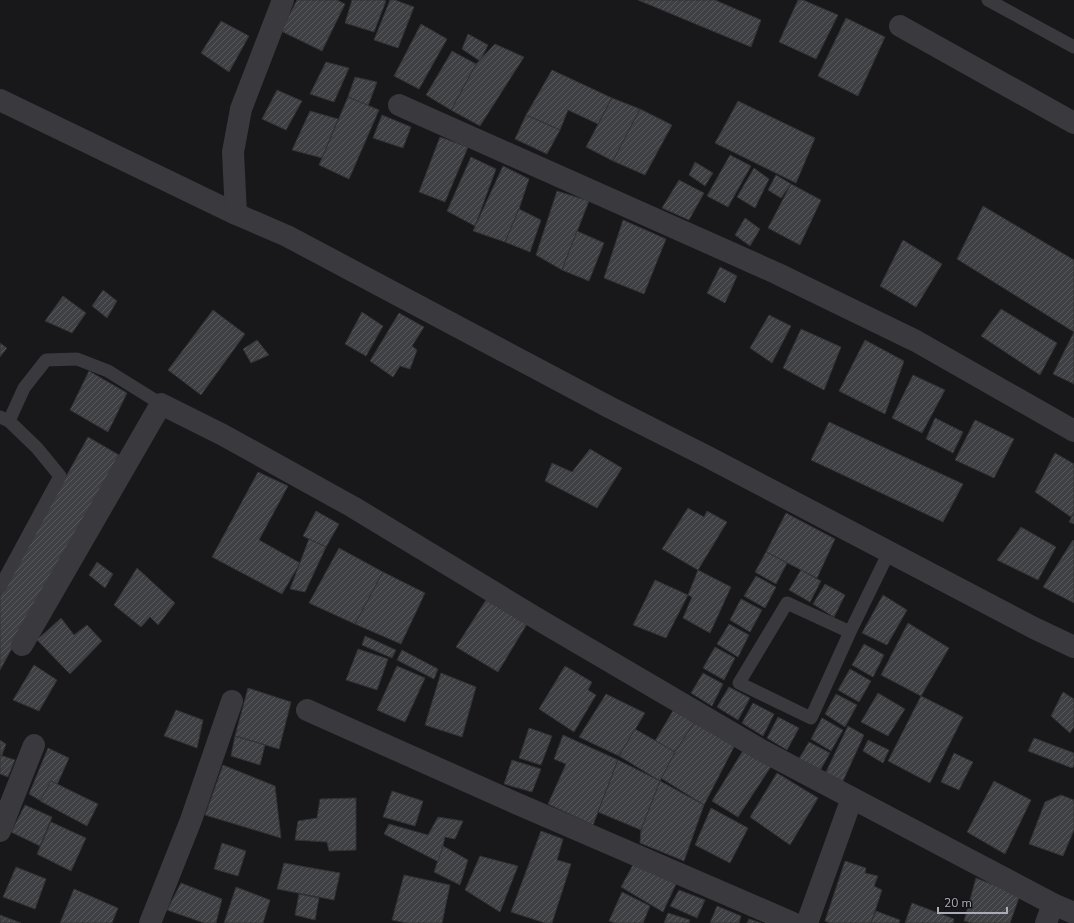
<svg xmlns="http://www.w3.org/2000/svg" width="1074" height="923" viewBox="0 0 1074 923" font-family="'Nunito Sans',sans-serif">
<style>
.building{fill:url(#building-hatch);stroke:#323235}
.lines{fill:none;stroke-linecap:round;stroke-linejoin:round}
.service{stroke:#39393e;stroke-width:13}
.minor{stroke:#39393e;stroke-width:22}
</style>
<defs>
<pattern id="building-hatch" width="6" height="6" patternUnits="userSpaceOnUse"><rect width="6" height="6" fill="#3f4043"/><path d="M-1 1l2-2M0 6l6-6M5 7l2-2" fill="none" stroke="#58595c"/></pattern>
</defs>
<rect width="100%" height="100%" fill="#181719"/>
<g class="building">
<polygon points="297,0 337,0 345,4 322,51 281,31"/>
<polygon points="352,0 383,0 386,1 374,32 345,23"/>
<polygon points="390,0 395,0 414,7 398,48 374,40"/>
<polygon points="638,0 715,0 761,20 751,47"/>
<polygon points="798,0 803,0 838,15 816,59 779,42"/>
<polygon points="846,18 885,37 858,96 818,76"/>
<polygon points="221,21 249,36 229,72 201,53"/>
<polygon points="421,24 447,39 419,89 394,76"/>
<polygon points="468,34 488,45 480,61 462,49"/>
<polygon points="495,44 524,57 480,126 451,110 476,64"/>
<polygon points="452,51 476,64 451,110 426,95"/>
<polygon points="326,62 349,68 334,102 310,94"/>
<polygon points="552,70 612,98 598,124 568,110 560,130 526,115"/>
<polygon points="355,77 377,82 368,106 348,97"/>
<polygon points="277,90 302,101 286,130 262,119"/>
<polygon points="348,97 379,110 349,179 319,165"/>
<polygon points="612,98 640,109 613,161 586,147"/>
<polygon points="738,101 815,138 796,183 715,143"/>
<polygon points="640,109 672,125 645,175 613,161"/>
<polygon points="310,111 338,119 322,158 292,150"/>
<polygon points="382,115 411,127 403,148 373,138"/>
<polygon points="526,115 560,130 547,154 515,139"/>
<polygon points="440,137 468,147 445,202 419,192"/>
<polygon points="730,155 751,166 728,207 707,196"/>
<polygon points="471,157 496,169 475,226 447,211"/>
<polygon points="695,162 713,173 705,186 689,175"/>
<polygon points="503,166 529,179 519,209 505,242 473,231"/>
<polygon points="754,168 769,179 755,208 737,197"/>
<polygon points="776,175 791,184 781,198 768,190"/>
<polygon points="679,180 704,193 689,220 662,208"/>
<polygon points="791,184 821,200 800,245 768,228"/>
<polygon points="557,191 589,201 562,270 536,255"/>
<polygon points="983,206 1074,260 1074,332 957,259"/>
<polygon points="519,209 541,220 530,252 505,242"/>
<polygon points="745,218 760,229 750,246 735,235"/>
<polygon points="623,220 666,239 644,294 604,278"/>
<polygon points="577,231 604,243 589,281 562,270"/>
<polygon points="903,240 942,264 916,307 880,286"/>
<polygon points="720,267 737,276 725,303 707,293"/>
<polygon points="103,290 117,301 107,318 92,306"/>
<polygon points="63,296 86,313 72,333 45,321"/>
<polygon points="1001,309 1057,343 1040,375 981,336"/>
<polygon points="213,310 245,334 201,395 168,370"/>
<polygon points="362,312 383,326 366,356 345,344"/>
<polygon points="399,313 424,327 412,346 417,350 410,369 400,366 393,377 370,361"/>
<polygon points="769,315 791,326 772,363 750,348"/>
<polygon points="801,329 841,347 824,390 783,368"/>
<polygon points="1074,332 1074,384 1053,374"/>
<polygon points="257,340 269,355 251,363 243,349"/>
<polygon points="865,340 904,361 885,414 839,391"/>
<polygon points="0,343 7,348 0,357"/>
<polygon points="89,371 127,393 108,432 70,410"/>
<polygon points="913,375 945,390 922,433 892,418"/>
<polygon points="935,418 963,432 953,453 926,439"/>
<polygon points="975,420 1014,439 994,478 955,460"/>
<polygon points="829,422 963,484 943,522 811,460"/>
<polygon points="88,437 119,455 0,670 0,595"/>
<polygon points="590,449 622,468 597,508 545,481 552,463 572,472"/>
<polygon points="1055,453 1074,464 1074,513 1071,517 1035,492"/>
<polygon points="258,472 288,486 259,540 300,563 282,594 212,557"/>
<polygon points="688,508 704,517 707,511 727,522 698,570 662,549"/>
<polygon points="316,511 339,524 326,547 303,536"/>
<polygon points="786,513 835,539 817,578 766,552"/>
<polygon points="1074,513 1074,524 1069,522"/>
<polygon points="1021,527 1056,547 1038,580 997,560"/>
<polygon points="309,539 326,547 305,592 290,589"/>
<polygon points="1073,540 1074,541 1074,603 1043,587"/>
<polygon points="339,548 383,572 355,624 309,603"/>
<polygon points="766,552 787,563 776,584 755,572"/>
<polygon points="97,562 113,574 105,588 89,575"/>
<polygon points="137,568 175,603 158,625 150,617 141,627 114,605"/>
<polygon points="698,570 731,587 710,633 683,618 692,597 688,595"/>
<polygon points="801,570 821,581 810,602 789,590"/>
<polygon points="383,572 425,593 401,644 355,624"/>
<polygon points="756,576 776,587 765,608 744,596"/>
<polygon points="655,580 688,595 666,638 633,625"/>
<polygon points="825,584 845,595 834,617 813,604"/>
<polygon points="883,595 907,610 887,645 862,633"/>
<polygon points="741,599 762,610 750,632 730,620"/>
<polygon points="486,600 527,624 498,672 456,647"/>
<polygon points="61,618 74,635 87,625 102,641 70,674 37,640"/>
<polygon points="908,623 949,648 921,696 881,675"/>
<polygon points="729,624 749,635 738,657 717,644"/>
<polygon points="365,636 396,650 392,658 362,645"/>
<polygon points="864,644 884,655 873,677 852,665"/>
<polygon points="715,647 735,658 724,680 703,668"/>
<polygon points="358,649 388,659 377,690 346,680"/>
<polygon points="402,650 438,669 434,679 397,660"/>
<polygon points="34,665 57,680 39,711 13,700"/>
<polygon points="397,666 425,678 405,722 377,710"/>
<polygon points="565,666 592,682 588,690 596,695 574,732 539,709"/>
<polygon points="850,669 871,681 859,702 838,690"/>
<polygon points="441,673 476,687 462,737 425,725"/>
<polygon points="703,673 723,684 712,706 691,693"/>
<polygon points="729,687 750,698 738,720 717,707"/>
<polygon points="248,688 291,702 279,749 235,736"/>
<polygon points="1063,692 1074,699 1074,727 1070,733 1051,716"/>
<polygon points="878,693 905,709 888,736 861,722"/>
<polygon points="606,694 645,713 619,756 579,737"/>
<polygon points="836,694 857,705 845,727 825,714"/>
<polygon points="921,696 963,717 930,783 888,761"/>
<polygon points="753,703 774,714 763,736 742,723"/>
<polygon points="674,709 694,723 675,752 655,741"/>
<polygon points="176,710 203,720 197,748 164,736"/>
<polygon points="778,717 799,728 787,750 767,738"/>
<polygon points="822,718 843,730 831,751 811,739"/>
<polygon points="694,723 735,745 704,805 661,778 675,752"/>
<polygon points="848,726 864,735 843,781 825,774"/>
<polygon points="529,728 552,736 541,765 519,758"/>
<polygon points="635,729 675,752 660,781 619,756"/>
<polygon points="563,735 618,760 593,825 548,804 566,764 554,759"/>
<polygon points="235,736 265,745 260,765 231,756"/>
<polygon points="1034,738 1074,753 1074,766 1072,768 1028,751"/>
<polygon points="0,740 6,744 2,755 0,755"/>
<polygon points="868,740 889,750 883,763 863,751"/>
<polygon points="809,742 830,753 818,774 797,762"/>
<polygon points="48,748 69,758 48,805 29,794"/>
<polygon points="744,749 772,765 738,817 712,801"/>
<polygon points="954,753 973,762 959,790 941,782"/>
<polygon points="0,755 15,760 8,777 0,774"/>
<polygon points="512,760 541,769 532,792 504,784"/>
<polygon points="618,760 660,781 641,830 598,812"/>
<polygon points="223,765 275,786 281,838 205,815"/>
<polygon points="777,773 818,798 790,845 750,817"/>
<polygon points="51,781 98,804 87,826 40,801"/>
<polygon points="660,781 704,805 684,861 640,843 641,830"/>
<polygon points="994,781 1031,800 1005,854 967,832"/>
<polygon points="392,791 423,801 415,826 383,817"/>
<polygon points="1061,795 1074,800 1074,830 1063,856 1029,844 1045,802"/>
<polygon points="356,798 356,850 329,851 327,842 295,840 298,821 317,818 320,799"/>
<polygon points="25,805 52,817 40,846 11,832"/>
<polygon points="711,808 748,828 730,863 695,845"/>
<polygon points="438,817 463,821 455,839 445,837 439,862 384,834 389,824 428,835"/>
<polygon points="51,822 86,838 71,871 37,854"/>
<polygon points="541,831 563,839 557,860 571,864 552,923 545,923 511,912"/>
<polygon points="222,843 246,851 238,876 214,869"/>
<polygon points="443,846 468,860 460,885 434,872"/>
<polygon points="480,856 518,866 500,912 465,890"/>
<polygon points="845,861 866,868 865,873 878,876 874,886 882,890 871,923 830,923 825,921"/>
<polygon points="284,863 340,873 334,900 277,889"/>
<polygon points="634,863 676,884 663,912 621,887"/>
<polygon points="16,867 46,879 35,909 3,897"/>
<polygon points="404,875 450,885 442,923 407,923 392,920"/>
<polygon points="976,878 1020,895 1010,923 972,923 964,921"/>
<polygon points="181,883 222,899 216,923 204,923 167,910"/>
<polygon points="236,887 270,900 263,923 224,923"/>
<polygon points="74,889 118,908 112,923 60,923"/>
<polygon points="679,890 705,900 697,918 670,906"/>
<polygon points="622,892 650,906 643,923 615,923 609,921"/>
<polygon points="299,894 319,898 315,920 295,915"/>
<polygon points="912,903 954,919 953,923 905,923"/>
<polygon points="717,906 741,916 739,923 710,923"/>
<polygon points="876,911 900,920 899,923 871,923"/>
<polygon points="668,913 690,920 689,923 664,923"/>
<polygon points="0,915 21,923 0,923"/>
<polygon points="749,919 761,923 747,923"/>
</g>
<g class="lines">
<g class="service">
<polyline points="988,0 1074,47"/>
<polyline points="0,417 9,421 37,448 60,476 0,587"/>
<polyline points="9,421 24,388 46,360 77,359 108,371 161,404"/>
<polyline points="850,632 787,603 739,683 811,718 850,632 889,552"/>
</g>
<g class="minor">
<polyline points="900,26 1074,123"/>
<polyline points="0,100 236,214 287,236 609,407 708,457 1034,628 1074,647"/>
<polyline points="399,105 776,273 916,341 1074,431"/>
<polyline points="236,214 233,152 241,109 283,0"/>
<polyline points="22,645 161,404 223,435 353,507 541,621 761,750 1053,904 1074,913"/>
<polyline points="307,710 511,801 793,923"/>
<polyline points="0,831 34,745"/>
<polyline points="150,923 191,820 232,701"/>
<polyline points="807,923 852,798"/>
<polyline points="1046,923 1053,904"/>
</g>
</g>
<path d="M938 907v6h69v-6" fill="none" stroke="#abacb8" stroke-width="2"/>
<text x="944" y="907" font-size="12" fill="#abacb8" stroke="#131214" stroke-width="3" paint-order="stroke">20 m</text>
</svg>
